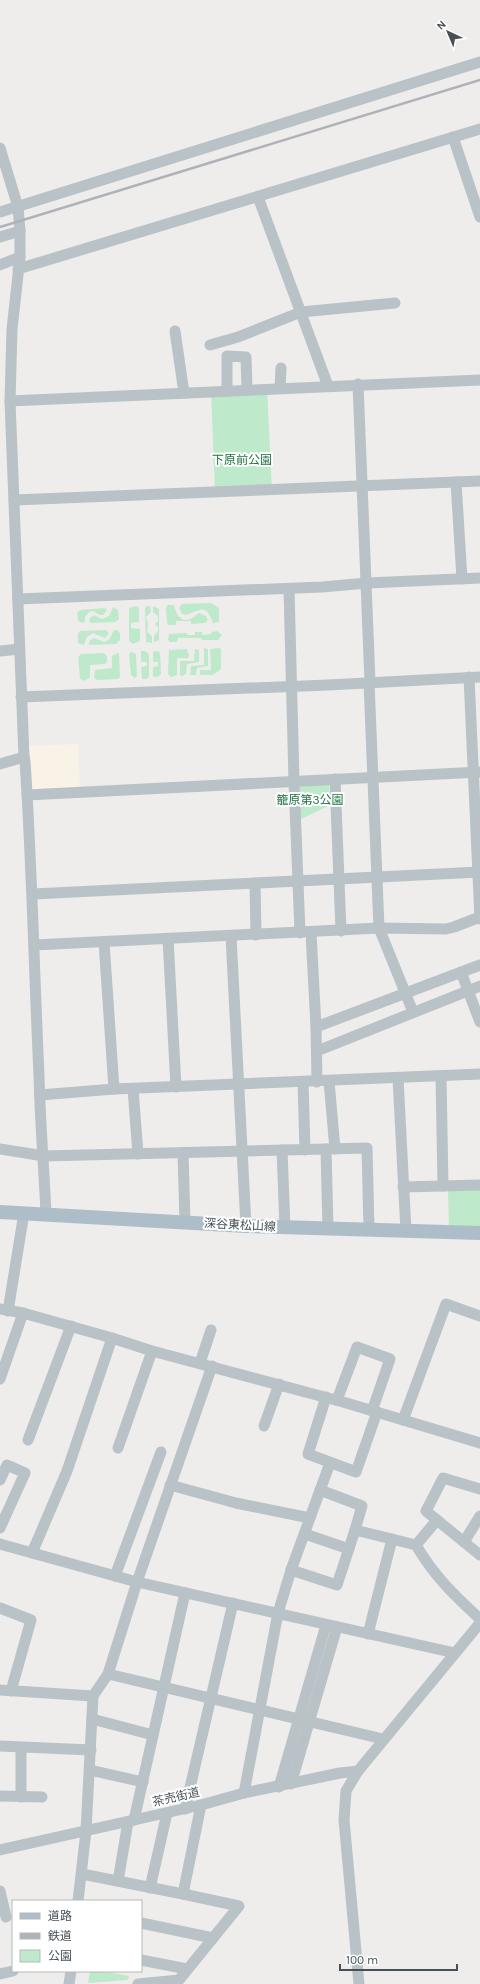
<svg xmlns="http://www.w3.org/2000/svg" width="480" height="1984" viewBox="0 0 480 1984" font-family="Karla,'Noto Sans JP',sans-serif">
<style>
.commercial{fill:#f9f2e6}
.green{fill:#bee9cb}
.lines{fill:none;stroke-linecap:round;stroke-linejoin:round}
.minor{stroke:#b9c2c7;stroke-width:11}
.major{stroke:#aebec9;stroke-width:14}
.rail{stroke:#afb2b6;stroke-width:2.5}
.labels{text-anchor:middle;dominant-baseline:central;stroke-width:4;stroke-linejoin:round;paint-order:stroke}
.park-label{font-size:12px;fill:#207041;stroke:#fff}
.street-label{font-size:12px;fill:#465157;stroke:#fff}
</style>
<rect width="100%" height="100%" fill="#efecec"/>
<polygon class="commercial" points="78,744 80,790 32,792 28,746"/>
<g class="green">
<polygon points="267,388 272,490 215,492 211,391"/>
<path d="M 211,603 L 219,608 L 219,622 L 213,623 C 205,603 202,610 186,615 L 182,614 L 179,608 L 182,604 Z"/>
<path d="M 168,605 L 174,605 C 176,613 180,623 190,619 C 193,618 196,615 199,613 L 206,616 L 208,620 L 205,623 L 191,624 L 191,621 L 176,621 L 176,625 L 169,625 L 167,623 L 166,608 Z"/>
<polygon points="136,606 139,608 139,622 131,623 131,628 140,629 140,641 133,644 129,641 129,608"/>
<polygon points="147,606 150,606 151,612 146,617 148,624 147,632 152,636 152,643 146,642 145,608"/>
<polygon points="153,606 159,609 159,640 154,642 154,636 158,631 158,627 155,624 158,621 158,616 153,612"/>
<polygon points="113,607 118,610 119,619 115,622 91,623 89,621 90,618 94,615 102,619 109,616"/>
<polygon points="105,608 107,610 103,615 100,615 93,611 89,612 85,617 85,621 83,623 78,621 77,613 80,610"/>
<polygon points="106,630 109,633 105,638 93,633 87,637 84,645 78,643 78,634 80,631"/>
<polygon points="114,630 117,630 120,633 120,640 116,644 89,645 89,641 94,638 104,642 109,640"/>
<polygon points="217,631 222,635 218,640 202,640 201,638 178,638 177,642 170,642 168,640 169,634 187,633 187,635 195,635 195,632 202,632 202,635 211,634 212,632"/>
<polygon points="204,648 208,649 208,666 197,668 196,675 190,675 191,666 204,665"/>
<polygon points="219,648 221,649 221,669 213,675 200,675 200,670 211,670 210,649"/>
<polygon points="187,649 189,656 188,658 177,658 177,675 171,677 168,674 169,650"/>
<polygon points="195,649 199,650 199,662 187,664 186,674 182,676 180,675 180,661 194,661"/>
<polygon points="141,651 145,651 149,654 149,676 147,679 142,679 141,667 147,666 147,662 141,662"/>
<polygon points="158,651 160,653 161,674 158,677 153,677 153,667 158,666 158,662 153,662 153,652"/>
<polygon points="131,652 136,654 137,676 135,678 131,675 129,654"/>
<polygon points="104,653 107,656 107,662 105,664 90,665 90,678 83,681 80,678 78,657 81,654"/>
<polygon points="118,653 119,654 120,677 118,679 97,680 94,677 95,670 112,668 112,656"/>
<polygon points="329,784 330,805 297,821 295,787"/>
<polygon points="480,1189 480,1230 449,1228 448,1190"/>
<polygon points="90,1971 102,1971 129,1976 128,1980 88,1983"/>
</g>
<g class="lines">
<g class="minor">
<polyline points="453,137 480,217"/>
<path d="M 0,148 L 18,207 L 20,231 L 20,257 L 12,329 L 10,401 L 24,757 L 25,761 C 32,866 34,970 39,1075 C 40,1121 44,1167 46,1214"/>
<polyline points="258,197 328,386"/>
<polyline points="0,212 480,62"/>
<polyline points="0,237 20,231"/>
<polyline points="0,265 20,257"/>
<polyline points="18,269 480,129"/>
<polyline points="175,331 184,393"/>
<polyline points="210,345 238,337 301,312 395,303"/>
<polyline points="358,384 370,682"/>
<polyline points="280,388 281,368"/>
<polyline points="227,391 227,356 246,357 247,389"/>
<polyline points="10,401 480,380"/>
<polyline points="456,482 462,579"/>
<polyline points="14,500 480,481"/>
<polyline points="289,589 294,781 300,933"/>
<polyline points="18,599 322,587 367,583 480,578"/>
<polyline points="0,651 19,649"/>
<polyline points="469,677 480,919"/>
<polyline points="369,682 379,928 413,1012"/>
<polyline points="21,697 328,685 480,677"/>
<polyline points="0,764 24,757"/>
<polyline points="335,779 341,931"/>
<polyline points="27,795 480,772"/>
<polyline points="255,883 256,935"/>
<polyline points="33,894 480,872"/>
<polyline points="311,933 316,1027 317,1082"/>
<polyline points="231,936 246,1226"/>
<polyline points="168,939 176,1087"/>
<polyline points="104,942 114,1089"/>
<polyline points="34,945 379,928 446,929 454,927 480,917"/>
<polyline points="461,972 480,1022"/>
<polyline points="316,1027 480,965"/>
<polyline points="317,1051 480,986"/>
<polyline points="441,1076 443,1186"/>
<polyline points="398,1078 406,1231"/>
<polyline points="329,1081 335,1149"/>
<polyline points="303,1082 305,1150"/>
<polyline points="133,1089 138,1154"/>
<polyline points="40,1095 114,1089 480,1074"/>
<polyline points="0,1149 44,1156 367,1148 369,1230"/>
<polyline points="326,1149 328,1229"/>
<polyline points="282,1150 285,1228"/>
<polyline points="183,1153 185,1222"/>
<polyline points="403,1187 480,1185"/>
<polyline points="0,1309 23,1313 112,1338 152,1351 343,1402 480,1443"/>
<polyline points="8,1311 24,1213"/>
<polyline points="200,1363 211,1330"/>
<polyline points="0,1379 23,1313"/>
<polyline points="326,1397 308,1454 356,1472 377,1412"/>
<polyline points="337,1400 357,1347 390,1359 372,1411"/>
<polyline points="403,1420 446,1304 480,1316"/>
<polyline points="264,1426 279,1384"/>
<polyline points="28,1440 71,1326"/>
<polyline points="118,1448 152,1351"/>
<polyline points="0,1480 7,1465 25,1473 0,1528"/>
<polyline points="170,1485 236,1503 310,1518"/>
<path d="M 320,1490 L 362,1506 L 355,1530 L 416,1545 C 434,1576 454,1595 480,1619"/>
<polyline points="437,1520 426,1511 443,1478 480,1489"/>
<polyline points="305,1534 349,1549"/>
<polyline points="464,1542 480,1516"/>
<polyline points="0,1544 137,1582 455,1653"/>
<polyline points="416,1545 437,1520 480,1555"/>
<polyline points="32,1553 67,1471 112,1338"/>
<polyline points="291,1570 337,1585 355,1530"/>
<polyline points="115,1576 161,1452"/>
<polyline points="0,1608 31,1620 11,1691"/>
<polyline points="368,1634 392,1539"/>
<polyline points="108,1674 383,1739"/>
<polyline points="0,1690 93,1696"/>
<polyline points="92,1719 153,1735"/>
<polyline points="0,1746 91,1750"/>
<polyline points="90,1770 143,1782"/>
<polyline points="291,1784 337,1627"/>
<polyline points="279,1787 326,1625"/>
<polyline points="244,1793 278,1613 291,1570 330,1463"/>
<polyline points="0,1796 42,1797"/>
<polyline points="21,1797 21,1748"/>
<polyline points="185,1809 233,1603"/>
<polyline points="134,1820 185,1593"/>
<polyline points="0,1850 201,1805 244,1793 340,1773 358,1771"/>
<polyline points="82,1874 183,1894 201,1805"/>
<polyline points="118,1881 128,1822"/>
<polyline points="150,1888 167,1813"/>
<polyline points="0,1891 6,1917"/>
<polyline points="78,1901 86,1831 93,1696 108,1674 137,1582 212,1366"/>
<polyline points="141,1923 213,1938"/>
<polyline points="141,1960 187,1969"/>
<polyline points="0,1974 13,1971"/>
<polyline points="69,1984 71,1971"/>
<polyline points="138,1984 179,1980 239,1906 183,1894"/>
<polyline points="359,1984 344,1820 346,1791 358,1771 480,1623"/>
</g>
<polyline class="major" points="0,1212 246,1226 480,1233"/>
<polyline class="rail" points="0,227 480,80"/>
</g>
<g class="labels">
<g class="park-label">
<text x="242" y="460">下原前公園</text>
<text x="310" y="800">籠原第3公園</text>
</g>
<g class="street-label">
<text transform="translate(240 1225) rotate(3)">深谷東松山線</text>
<text transform="translate(176 1797) rotate(-13)">茶売街道</text>
</g>
</g>
<rect x="12" y="1900" width="130" height="72" fill="#ffffff" stroke="#b5b9bc"/>
<rect x="20" y="1913" width="20" height="6" fill="#aebec9" stroke="#b5b9bc"/>
<text x="48" y="1920" font-size="12" fill="#465157">道路</text>
<rect x="20" y="1933" width="20" height="6" fill="#afb2b6" stroke="#b5b9bc"/>
<text x="48" y="1940" font-size="12" fill="#465157">鉄道</text>
<rect x="20" y="1950" width="20" height="12" fill="#bee9cb" stroke="#b5b9bc"/>
<text x="48" y="1960" font-size="12" fill="#465157">公園</text>
<g transform="translate(448 32) rotate(316)" stroke="#ffffff" stroke-width="3" paint-order="stroke">
<path d="M0-3L7 15L0 10L-7 15Z" fill="#465157"/>
<text y="-6" font-size="11" font-weight="bold" text-anchor="middle" fill="#465157">N</text>
</g>
<path d="M340 1964v6h117v-6" fill="none" stroke="#465157" stroke-width="2"/>
<text x="346" y="1964" font-size="12" fill="#465157" stroke="#ffffff" stroke-width="3" paint-order="stroke">100 m</text>
</svg>
